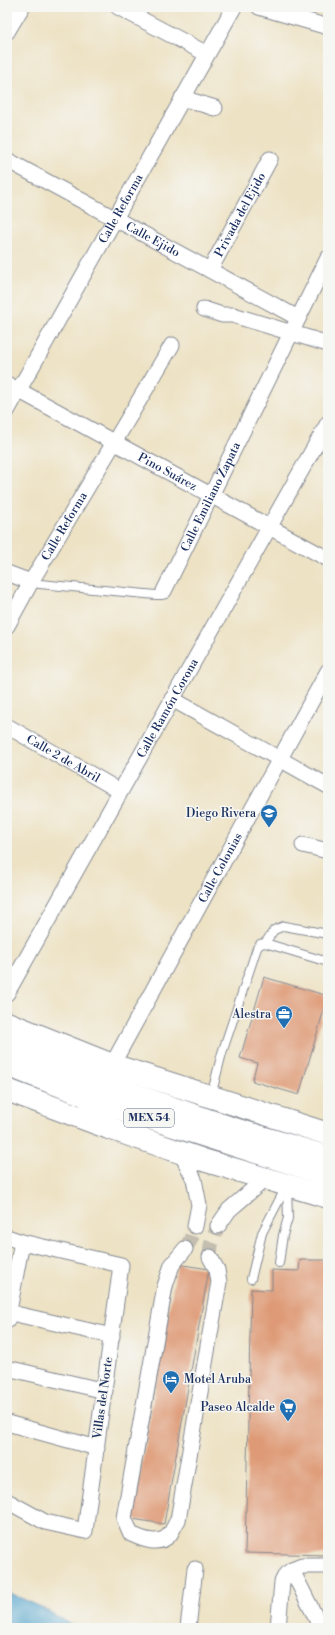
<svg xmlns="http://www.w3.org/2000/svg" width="335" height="1635" viewBox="0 0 335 1635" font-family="'Libre Bodoni',serif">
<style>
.water{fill:#51a3cc;stroke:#366995}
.building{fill:#de9a76}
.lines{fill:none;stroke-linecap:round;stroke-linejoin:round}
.street-tunnel{stroke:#c3beb0;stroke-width:15;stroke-dasharray:15 8;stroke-linecap:butt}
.lane-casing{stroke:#848891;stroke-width:10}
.street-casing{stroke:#848891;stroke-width:17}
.secondary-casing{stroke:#848891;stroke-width:24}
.primary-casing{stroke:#848891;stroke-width:24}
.lane{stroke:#fff;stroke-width:8}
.street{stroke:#fff;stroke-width:15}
.secondary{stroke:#fff;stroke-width:22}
.primary{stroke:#fff;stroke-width:22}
.labels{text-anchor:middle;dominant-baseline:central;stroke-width:3;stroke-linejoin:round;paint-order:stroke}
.shield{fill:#f6f6f2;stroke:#5d6b8a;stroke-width:1}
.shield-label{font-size:11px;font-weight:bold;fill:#1b2f5e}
.street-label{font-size:12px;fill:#1b2f5e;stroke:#f6f6f2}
.poi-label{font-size:12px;fill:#1b2f5e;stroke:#f6f6f2;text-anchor:end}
</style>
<rect width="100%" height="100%" fill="#f6f6f2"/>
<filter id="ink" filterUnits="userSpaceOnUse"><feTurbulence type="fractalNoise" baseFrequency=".025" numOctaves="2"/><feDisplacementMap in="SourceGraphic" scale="8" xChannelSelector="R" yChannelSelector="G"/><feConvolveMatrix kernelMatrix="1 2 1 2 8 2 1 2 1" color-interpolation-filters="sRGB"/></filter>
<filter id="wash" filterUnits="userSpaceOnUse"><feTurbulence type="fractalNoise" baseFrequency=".012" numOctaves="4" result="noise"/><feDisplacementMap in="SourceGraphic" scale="16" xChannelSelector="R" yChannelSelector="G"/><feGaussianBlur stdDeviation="0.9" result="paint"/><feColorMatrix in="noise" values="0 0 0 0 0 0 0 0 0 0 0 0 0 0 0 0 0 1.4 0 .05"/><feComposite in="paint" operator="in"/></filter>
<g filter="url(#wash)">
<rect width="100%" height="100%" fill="#ede2c4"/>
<polygon class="water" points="7,1592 41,1607 77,1628 7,1628"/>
<g id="blocks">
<g class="building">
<polygon points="264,977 328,996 299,1095 252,1081 257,1063 240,1058"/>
<polygon points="300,1260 328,1260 328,1555 245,1553 251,1289 272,1290 272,1270 299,1271"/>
<polygon points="177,1264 209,1269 164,1524 132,1519"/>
</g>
</g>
</g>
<g filter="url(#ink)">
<use href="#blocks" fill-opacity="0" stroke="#848891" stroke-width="1"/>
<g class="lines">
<g class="street-tunnel">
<polyline points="185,1249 191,1239 195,1226"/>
<polyline points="210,1257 211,1245 218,1226"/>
</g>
<g class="lane-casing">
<g id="lane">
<polyline points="31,582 40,584 156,595 162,595 164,591"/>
<polyline points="265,943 274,930 284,926 328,934"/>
<polyline points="211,1096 222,1053 257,948 260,944 265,943 328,962"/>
<polyline points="279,1263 283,1235 288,1218 287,1187"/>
<polyline points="251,1279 262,1233 287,1185"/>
</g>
</g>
<g class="street-casing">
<g id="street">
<polyline points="118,7 207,54"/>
<polyline points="259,7 328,27"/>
<polyline points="7,32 22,7"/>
<polyline points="182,98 215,108"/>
<path id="s1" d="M 7,160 L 298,318"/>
<path id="s2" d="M 210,270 L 270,159"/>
<polyline points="204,309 222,315 233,315 328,344"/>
<path id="s3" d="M 7,384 L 328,559"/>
<path id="s4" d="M 7,411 L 234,7"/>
<polyline points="7,573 31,582"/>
<path id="s5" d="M 164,591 L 328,258"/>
<path id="s6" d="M 7,626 L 31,582 L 172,345"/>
<polyline points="172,699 328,786"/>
<path id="s7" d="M 7,726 L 120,791"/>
<polyline points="303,845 328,851"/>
<path id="s8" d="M 7,993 L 328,423"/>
<path id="s9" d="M 112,1065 L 328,671"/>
<polyline points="181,1153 194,1179 199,1205 195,1226"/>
<polyline points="218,1226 229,1210 265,1179"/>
<polyline points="7,1237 22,1242 121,1265 85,1531 45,1522 7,1501"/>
<path d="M 185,1249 L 172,1265 L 165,1286 L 124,1518 L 131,1534 C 142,1539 160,1547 170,1534 C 173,1530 175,1524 178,1520 L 219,1282 L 217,1270 L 210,1257"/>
<polyline points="7,1312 112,1336"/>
<polyline points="7,1321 22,1242"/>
<polyline points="7,1368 105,1391"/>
<polyline points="7,1423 97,1448"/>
<polyline points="292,1570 321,1628"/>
<polyline points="188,1628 195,1569"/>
<polyline points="278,1628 282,1582 286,1574 292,1570 302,1566 328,1566"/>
</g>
</g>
<g class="secondary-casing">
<g id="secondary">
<polyline points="7,1023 112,1065 328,1134"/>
<polyline points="7,1090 109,1128 203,1160 328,1197"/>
</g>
</g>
<g class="primary-casing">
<g id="primary">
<polyline points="7,1045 123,1091 228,1127 328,1157"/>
<polyline points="7,1065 118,1108 328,1175"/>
<polyline points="87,1096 109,1128"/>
</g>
</g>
<use href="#lane" class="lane"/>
<use href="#street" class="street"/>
<use href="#secondary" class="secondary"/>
<use href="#primary" class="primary"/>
</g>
</g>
<defs>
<g id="school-pin" transform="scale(0.9)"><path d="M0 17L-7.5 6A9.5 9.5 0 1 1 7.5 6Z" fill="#1f6fb2" stroke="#f6f6f2"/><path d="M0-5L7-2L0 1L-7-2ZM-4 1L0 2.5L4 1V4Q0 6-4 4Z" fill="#fff"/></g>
<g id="office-pin" transform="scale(0.9)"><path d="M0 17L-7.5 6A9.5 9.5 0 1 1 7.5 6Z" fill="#1f6fb2" stroke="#f6f6f2"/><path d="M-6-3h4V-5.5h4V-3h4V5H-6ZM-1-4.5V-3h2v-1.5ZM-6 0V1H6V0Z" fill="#fff"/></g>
<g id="hotel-pin" transform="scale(0.9)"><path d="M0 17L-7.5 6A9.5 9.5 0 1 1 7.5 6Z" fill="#1f6fb2" stroke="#f6f6f2"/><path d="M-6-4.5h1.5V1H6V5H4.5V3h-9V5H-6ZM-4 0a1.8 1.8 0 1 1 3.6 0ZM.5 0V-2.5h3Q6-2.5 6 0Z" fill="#fff"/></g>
<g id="supermarket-pin" transform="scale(0.9)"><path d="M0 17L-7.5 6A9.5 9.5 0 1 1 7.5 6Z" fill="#1f6fb2" stroke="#f6f6f2"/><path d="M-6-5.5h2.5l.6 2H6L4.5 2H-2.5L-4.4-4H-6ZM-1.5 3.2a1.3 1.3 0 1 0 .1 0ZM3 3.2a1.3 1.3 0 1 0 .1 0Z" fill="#fff"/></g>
</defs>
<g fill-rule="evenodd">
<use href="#school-pin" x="269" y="813"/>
<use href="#office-pin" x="284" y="1014"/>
<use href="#hotel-pin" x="171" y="1379"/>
<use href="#supermarket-pin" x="288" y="1407"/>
</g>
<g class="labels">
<rect class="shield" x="124" y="1109" width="50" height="18" rx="3"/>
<g class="shield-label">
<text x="149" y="1118">MEX 54</text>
</g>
<g class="street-label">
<text stroke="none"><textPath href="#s4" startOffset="232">Calle Reforma</textPath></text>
<text stroke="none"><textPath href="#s2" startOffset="63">Privada del Ejido</textPath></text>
<text stroke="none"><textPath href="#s1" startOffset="166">Calle Ejido</textPath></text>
<text stroke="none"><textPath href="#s3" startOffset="183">Pino Suárez</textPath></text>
<text stroke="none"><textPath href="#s5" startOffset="105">Calle Emiliano Zapata</textPath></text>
<text stroke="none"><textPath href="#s6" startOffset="115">Calle Reforma</textPath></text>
<text stroke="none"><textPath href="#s8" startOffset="327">Calle Ramón Corona</textPath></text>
<text stroke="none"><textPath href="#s7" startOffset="65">Calle 2 de Abril</textPath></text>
<text stroke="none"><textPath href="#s9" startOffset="225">Calle Colonias</textPath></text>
<text transform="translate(103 1398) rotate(-82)">Villas del Norte</text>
</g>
<g class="poi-label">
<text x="256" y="813">Diego Rivera</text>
<text x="271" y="1014">Alestra</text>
<text x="184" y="1379" text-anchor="start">Motel Aruba</text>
<text x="275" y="1407">Paseo Alcalde</text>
</g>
</g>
<rect width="335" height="1635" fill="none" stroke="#f6f6f2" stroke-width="24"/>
</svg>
